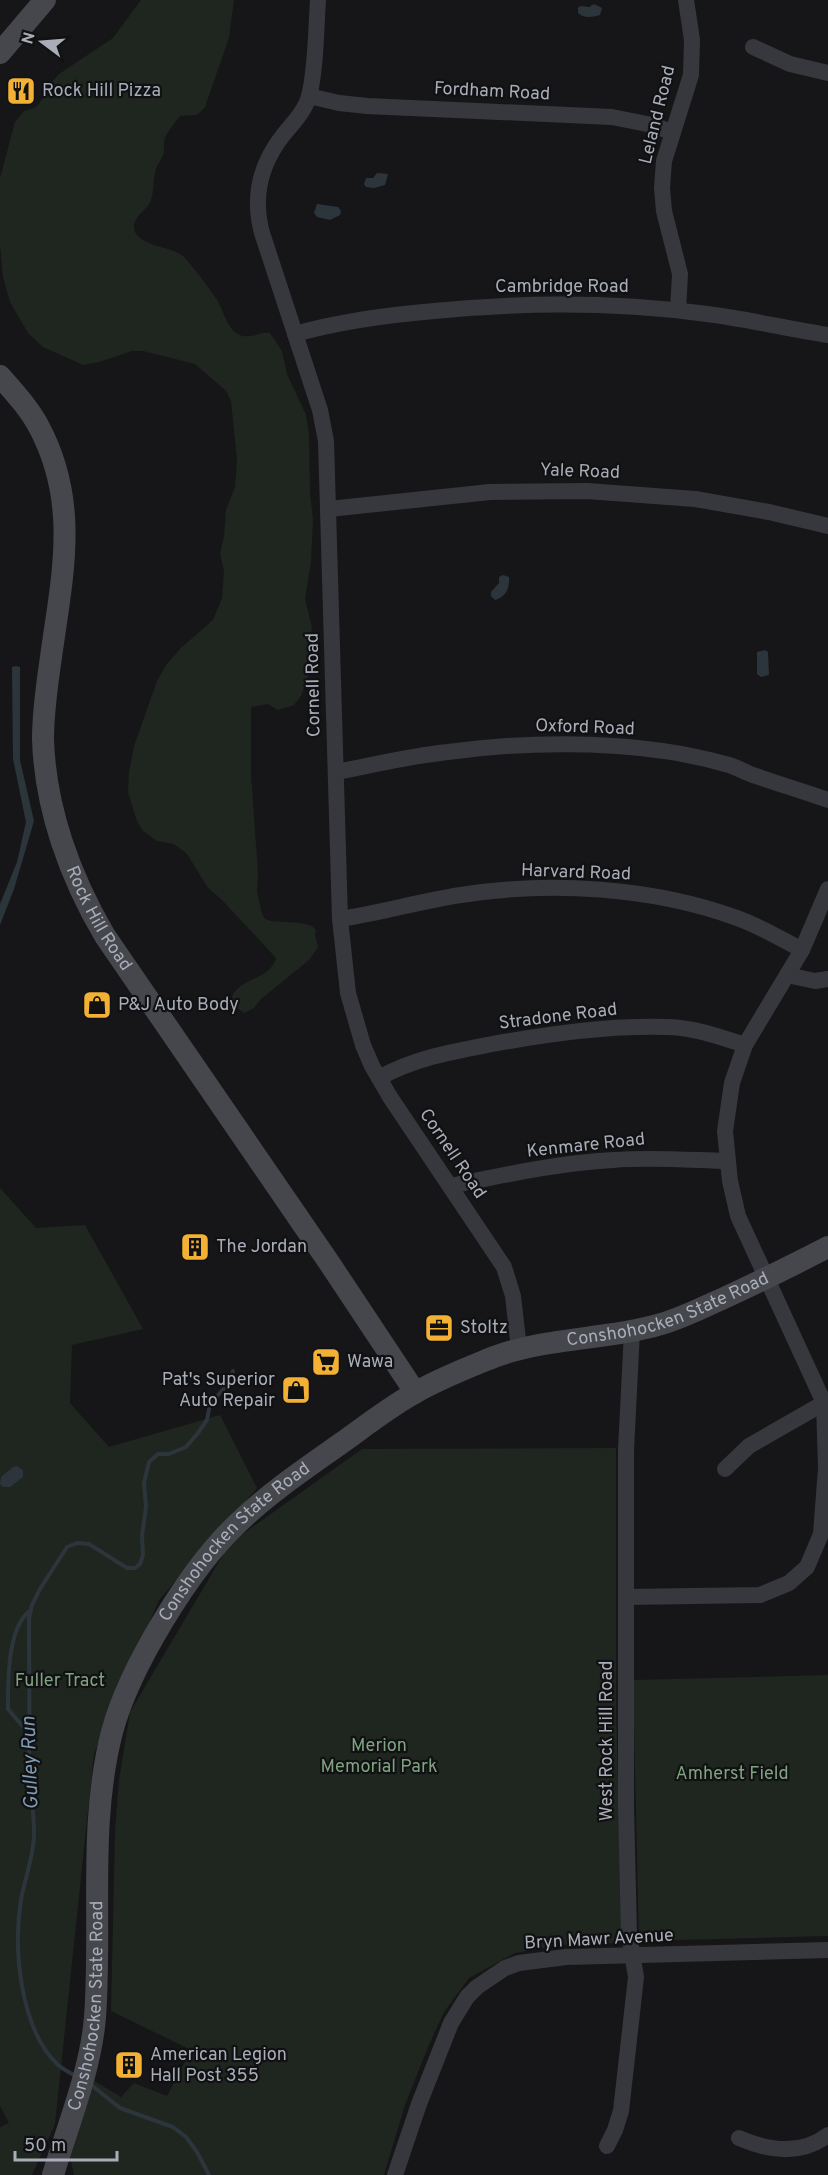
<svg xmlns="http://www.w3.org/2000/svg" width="828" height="2175" viewBox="0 0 828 2175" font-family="Overpass,sans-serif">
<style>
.green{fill:#1e261f}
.water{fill:#2c353c}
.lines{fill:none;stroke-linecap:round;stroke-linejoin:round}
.stream{stroke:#2c353c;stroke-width:4}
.minor{stroke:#37383d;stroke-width:16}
.secondary{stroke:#45474d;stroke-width:22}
.labels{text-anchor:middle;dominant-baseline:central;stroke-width:4.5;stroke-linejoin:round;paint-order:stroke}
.poi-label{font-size:18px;fill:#a8adb8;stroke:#111113;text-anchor:start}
.street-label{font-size:18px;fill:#a8adb8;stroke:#111113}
.park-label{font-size:18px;fill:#7fa381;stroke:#111113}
.water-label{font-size:20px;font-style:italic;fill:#7f9bb3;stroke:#111113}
</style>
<rect width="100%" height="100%" fill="#161618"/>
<g class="green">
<path d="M 141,0 L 234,0 L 229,38 L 205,107 L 197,115 L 180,116 C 176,122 170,128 167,134 C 163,141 164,145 164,152 C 163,158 158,163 156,169 C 153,179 154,191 151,200 C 148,210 134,215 134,227 C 134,246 172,246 183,256 C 195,269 207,285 217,300 C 224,311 228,333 243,336 C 252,338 261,331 270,333 L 282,351 L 287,374 L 306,415 L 309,433 L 310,492 L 313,520 L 311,561 L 305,599 L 312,627 L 309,645 L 309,673 L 301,696 L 294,705 L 278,710 L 268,704 L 251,707 L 251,774 L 258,873 L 257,892 L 262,914 L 265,919 L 271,921 L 301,923 L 312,926 L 316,930 L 315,935 L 318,947 L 309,960 L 260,1000 L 254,1008 L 244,1013 L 231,1003 C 233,977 270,982 276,958 L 222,900 L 208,888 L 187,854 L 174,844 L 157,841 L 143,831 L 137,821 L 128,792 L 129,772 L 134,746 L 157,681 L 166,665 L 182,647 L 213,620 L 222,598 L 224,571 L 220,554 L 224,536 L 226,510 L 235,487 L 237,460 L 231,401 L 226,391 L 195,364 L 143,351 L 132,351 L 99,362 L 83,365 L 43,347 L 28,333 L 10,302 L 3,277 L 0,244 L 0,178 L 15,122 L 24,111 L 35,108 L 39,104 L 51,83 L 59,74 L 113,38 Z"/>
<polygon points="0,1188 36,1228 85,1225 143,1329 72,1345 70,1403 109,1447 220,1415 257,1488 159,1600 94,1754 55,2124 32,2175 0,2175 0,2127 9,2123 0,2106"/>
<polygon points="616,1448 616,1706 622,1943 560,1945 515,1953 469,1978 444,2012 428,2047 405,2105 384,2175 74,2175 69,2153 93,2080 121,2097 134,2083 167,2096 191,2050 111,2011 115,1831 119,1780 130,1712 230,1543 362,1449"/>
<polygon points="828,1675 828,1936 639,1941 633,1680"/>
</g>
<g class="water">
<path d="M 594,4 L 602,8 L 600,15 C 592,17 585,19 578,13 L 578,8 L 580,6 L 589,7 Z"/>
<polygon points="377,173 388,174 385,185 374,188 366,187 364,184 366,178 373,178"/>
<polygon points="317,204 338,207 341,211 340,215 330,220 317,217 314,213"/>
<path d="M 503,575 L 509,577 C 510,588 506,597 495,600 L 491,596 L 491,592 L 499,583 L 499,577 Z"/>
<polygon points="765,650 768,652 769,675 761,677 757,674 757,652"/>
<polygon points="16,666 20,667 20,760 34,821 14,889 0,925 0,904 17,862 26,822 13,759 12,667"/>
<polygon points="17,1466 23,1470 23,1477 10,1487 3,1487 0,1484 1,1477 13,1467"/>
</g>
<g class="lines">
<g class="stream">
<path d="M 30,1735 L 8,1709 C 8,1682 7,1626 31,1610"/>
<path d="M 76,2076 C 70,2073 62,2069 57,2064 C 20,2028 13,1948 21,1900 C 25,1877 34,1856 34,1833 C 34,1807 29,1781 29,1755 C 30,1710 29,1664 29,1618 L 32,1605 L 40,1589 L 67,1547 L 77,1543 L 89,1544 L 127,1568 L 135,1568 L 140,1564 L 143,1555 L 142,1536 L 146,1507 L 144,1483 L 149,1462 L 158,1454 L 169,1454 L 186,1447 L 198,1433 L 207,1420 L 210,1404 L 228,1384 L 233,1371"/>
<polyline points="90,2084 120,2108 173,2127 186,2137 197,2152 209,2175"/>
</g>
<g class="minor">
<path d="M 318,0 C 316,28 316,70 309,96 C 305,111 293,123 284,134 C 260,164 252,196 262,233 L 320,410 L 326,441 L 340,919 L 348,993 L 363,1045 L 372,1066 L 390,1097 L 504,1267 L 513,1296 L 519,1349"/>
<polyline points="753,47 790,64 828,73"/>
<polyline points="309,96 339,103 367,106 612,117 647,124 673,132"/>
<polyline points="678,310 680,274 664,211 662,188 664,161 691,75 692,40 686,0"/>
<path d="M 295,334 C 341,321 387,315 434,311 C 525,302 616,302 707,314 C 748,319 788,329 828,335"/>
<polyline points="329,509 490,492 587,491 695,499 769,512 828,526"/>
<path d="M 336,772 C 373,765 410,756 448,752 C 536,740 644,740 729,765 C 736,767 743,771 750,774 C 776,783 802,791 828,800"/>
<path d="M 340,919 C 381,913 420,901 461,895 C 550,881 652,887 737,918 C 760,926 781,939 802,950"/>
<polyline points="787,975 815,981 828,979"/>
<path d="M 379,1078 C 412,1059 450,1052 487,1045 C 547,1034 609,1025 669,1027 C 695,1028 720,1037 745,1045"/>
<path d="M 450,1186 C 504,1175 558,1163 613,1160 C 651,1157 689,1160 727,1161"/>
<polyline points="725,1469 749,1446 824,1403"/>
<polyline points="626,1597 760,1595 789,1583 807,1567 821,1534 826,1468 824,1403 738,1216 730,1181 725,1131 732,1083 745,1045 802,950 828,889"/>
<path d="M 739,2138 C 769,2151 801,2156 828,2135"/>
<polyline points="607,2146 615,2130 621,2111 636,1977 629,1935 626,1805 626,1450 632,1331"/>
<polyline points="395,2175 419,2104 451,2023 467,1997 477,1987 505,1968 519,1963 566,1957 828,1950"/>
</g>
<g class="secondary">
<polyline points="0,53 45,0"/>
<path id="s1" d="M 0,376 C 14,392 29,408 39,427 C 80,504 62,576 51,657 C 47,684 43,712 43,739 C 45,808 70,877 105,936 L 328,1261 L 415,1392"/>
<path id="s2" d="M 53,2175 C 68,2125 91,2069 95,2017 C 102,1923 88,1825 112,1732 C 129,1668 190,1568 238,1523 C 269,1493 305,1469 340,1444 C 364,1427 388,1408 413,1394 C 438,1379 467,1368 494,1357 C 545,1338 601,1340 654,1326 C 679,1320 701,1308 724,1298 C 759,1282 793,1265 828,1247"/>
</g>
</g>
<defs>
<g id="restaurant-square" transform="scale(1.5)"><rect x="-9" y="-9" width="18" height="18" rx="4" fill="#f2b134" stroke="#111113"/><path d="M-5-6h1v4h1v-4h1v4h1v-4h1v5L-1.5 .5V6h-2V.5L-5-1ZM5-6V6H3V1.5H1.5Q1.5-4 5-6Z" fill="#111"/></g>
<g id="shop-square" transform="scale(1.5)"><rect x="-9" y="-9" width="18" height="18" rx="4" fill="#f2b134" stroke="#111113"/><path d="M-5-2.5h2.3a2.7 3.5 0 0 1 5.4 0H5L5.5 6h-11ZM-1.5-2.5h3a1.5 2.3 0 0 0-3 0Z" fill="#111"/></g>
<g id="building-square" transform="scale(1.5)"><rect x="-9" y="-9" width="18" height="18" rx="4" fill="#f2b134" stroke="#111113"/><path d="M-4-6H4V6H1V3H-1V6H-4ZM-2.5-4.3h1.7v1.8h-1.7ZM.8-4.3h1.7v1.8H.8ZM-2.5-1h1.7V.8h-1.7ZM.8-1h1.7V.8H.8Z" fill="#111"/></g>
<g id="office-square" transform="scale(1.5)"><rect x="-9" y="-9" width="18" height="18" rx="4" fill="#f2b134" stroke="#111113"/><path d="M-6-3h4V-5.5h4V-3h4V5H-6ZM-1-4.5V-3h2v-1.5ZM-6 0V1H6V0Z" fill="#111"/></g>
<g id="supermarket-square" transform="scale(1.5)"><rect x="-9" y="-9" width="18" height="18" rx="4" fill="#f2b134" stroke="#111113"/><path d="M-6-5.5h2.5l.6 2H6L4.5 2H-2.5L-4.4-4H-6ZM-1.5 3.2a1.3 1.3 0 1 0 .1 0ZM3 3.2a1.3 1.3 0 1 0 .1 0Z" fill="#111"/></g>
</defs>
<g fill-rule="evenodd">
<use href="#restaurant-square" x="21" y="91"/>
<use href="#shop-square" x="97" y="1005"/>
<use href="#building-square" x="195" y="1247"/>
<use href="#office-square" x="439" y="1328"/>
<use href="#supermarket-square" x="326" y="1362"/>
<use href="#shop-square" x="296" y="1390"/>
<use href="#building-square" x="129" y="2065"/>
</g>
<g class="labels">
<g class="poi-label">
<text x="42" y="91">Rock Hill Pizza</text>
<text x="118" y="1005">P&amp;J Auto Body</text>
<text x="216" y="1247">The Jordan</text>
<text x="460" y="1328">Stoltz</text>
<text x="347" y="1362">Wawa</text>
<text x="275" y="1380" text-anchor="end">Pat's Superior<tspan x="275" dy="21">Auto Repair</tspan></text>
<text x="150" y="2055">American Legion<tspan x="150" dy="21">Hall Post 355</tspan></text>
</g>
<g class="street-label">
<text transform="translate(492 92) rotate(3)">Fordham Road</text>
<text transform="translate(658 115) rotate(-76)">Leland Road</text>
<text x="562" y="287">Cambridge Road</text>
<text transform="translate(580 472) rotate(2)">Yale Road</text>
<text transform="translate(314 685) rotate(-91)">Cornell Road</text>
<text transform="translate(585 728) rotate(2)">Oxford Road</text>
<text transform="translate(576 873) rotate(2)">Harvard Road</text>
<text stroke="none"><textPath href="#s1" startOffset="572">Rock Hill Road</textPath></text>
<text transform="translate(558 1017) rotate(-7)">Stradone Road</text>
<text transform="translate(586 1146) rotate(-6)">Kenmare Road</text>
<text transform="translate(452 1154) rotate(56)">Cornell Road</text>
<text stroke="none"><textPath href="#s2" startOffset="1184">Conshohocken State Road</textPath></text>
<text stroke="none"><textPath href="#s2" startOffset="680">Conshohocken State Road</textPath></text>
<text transform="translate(607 1741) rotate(-90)">West Rock Hill Road</text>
<text transform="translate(599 1940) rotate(-3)">Bryn Mawr Avenue</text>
<text stroke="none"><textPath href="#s2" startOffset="174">Conshohocken State Road</textPath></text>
</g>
<g class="park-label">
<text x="60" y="1681">Fuller Tract</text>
<text x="379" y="1746">Merion<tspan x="379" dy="21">Memorial Park</tspan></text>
<text x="732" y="1774">Amherst Field</text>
</g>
<g class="water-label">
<text transform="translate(31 1763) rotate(-92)">Gulley Run</text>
</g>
</g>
<g transform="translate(42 42) rotate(286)" stroke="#111113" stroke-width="4.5" paint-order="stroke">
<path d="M0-4.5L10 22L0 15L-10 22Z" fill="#a8adb8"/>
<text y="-9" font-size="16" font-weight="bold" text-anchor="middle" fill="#a8adb8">N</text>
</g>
<path d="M15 2151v9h102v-9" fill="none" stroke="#a8adb8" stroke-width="3"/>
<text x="24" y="2151" font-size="18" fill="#a8adb8" stroke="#111113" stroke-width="4.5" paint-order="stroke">50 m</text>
</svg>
